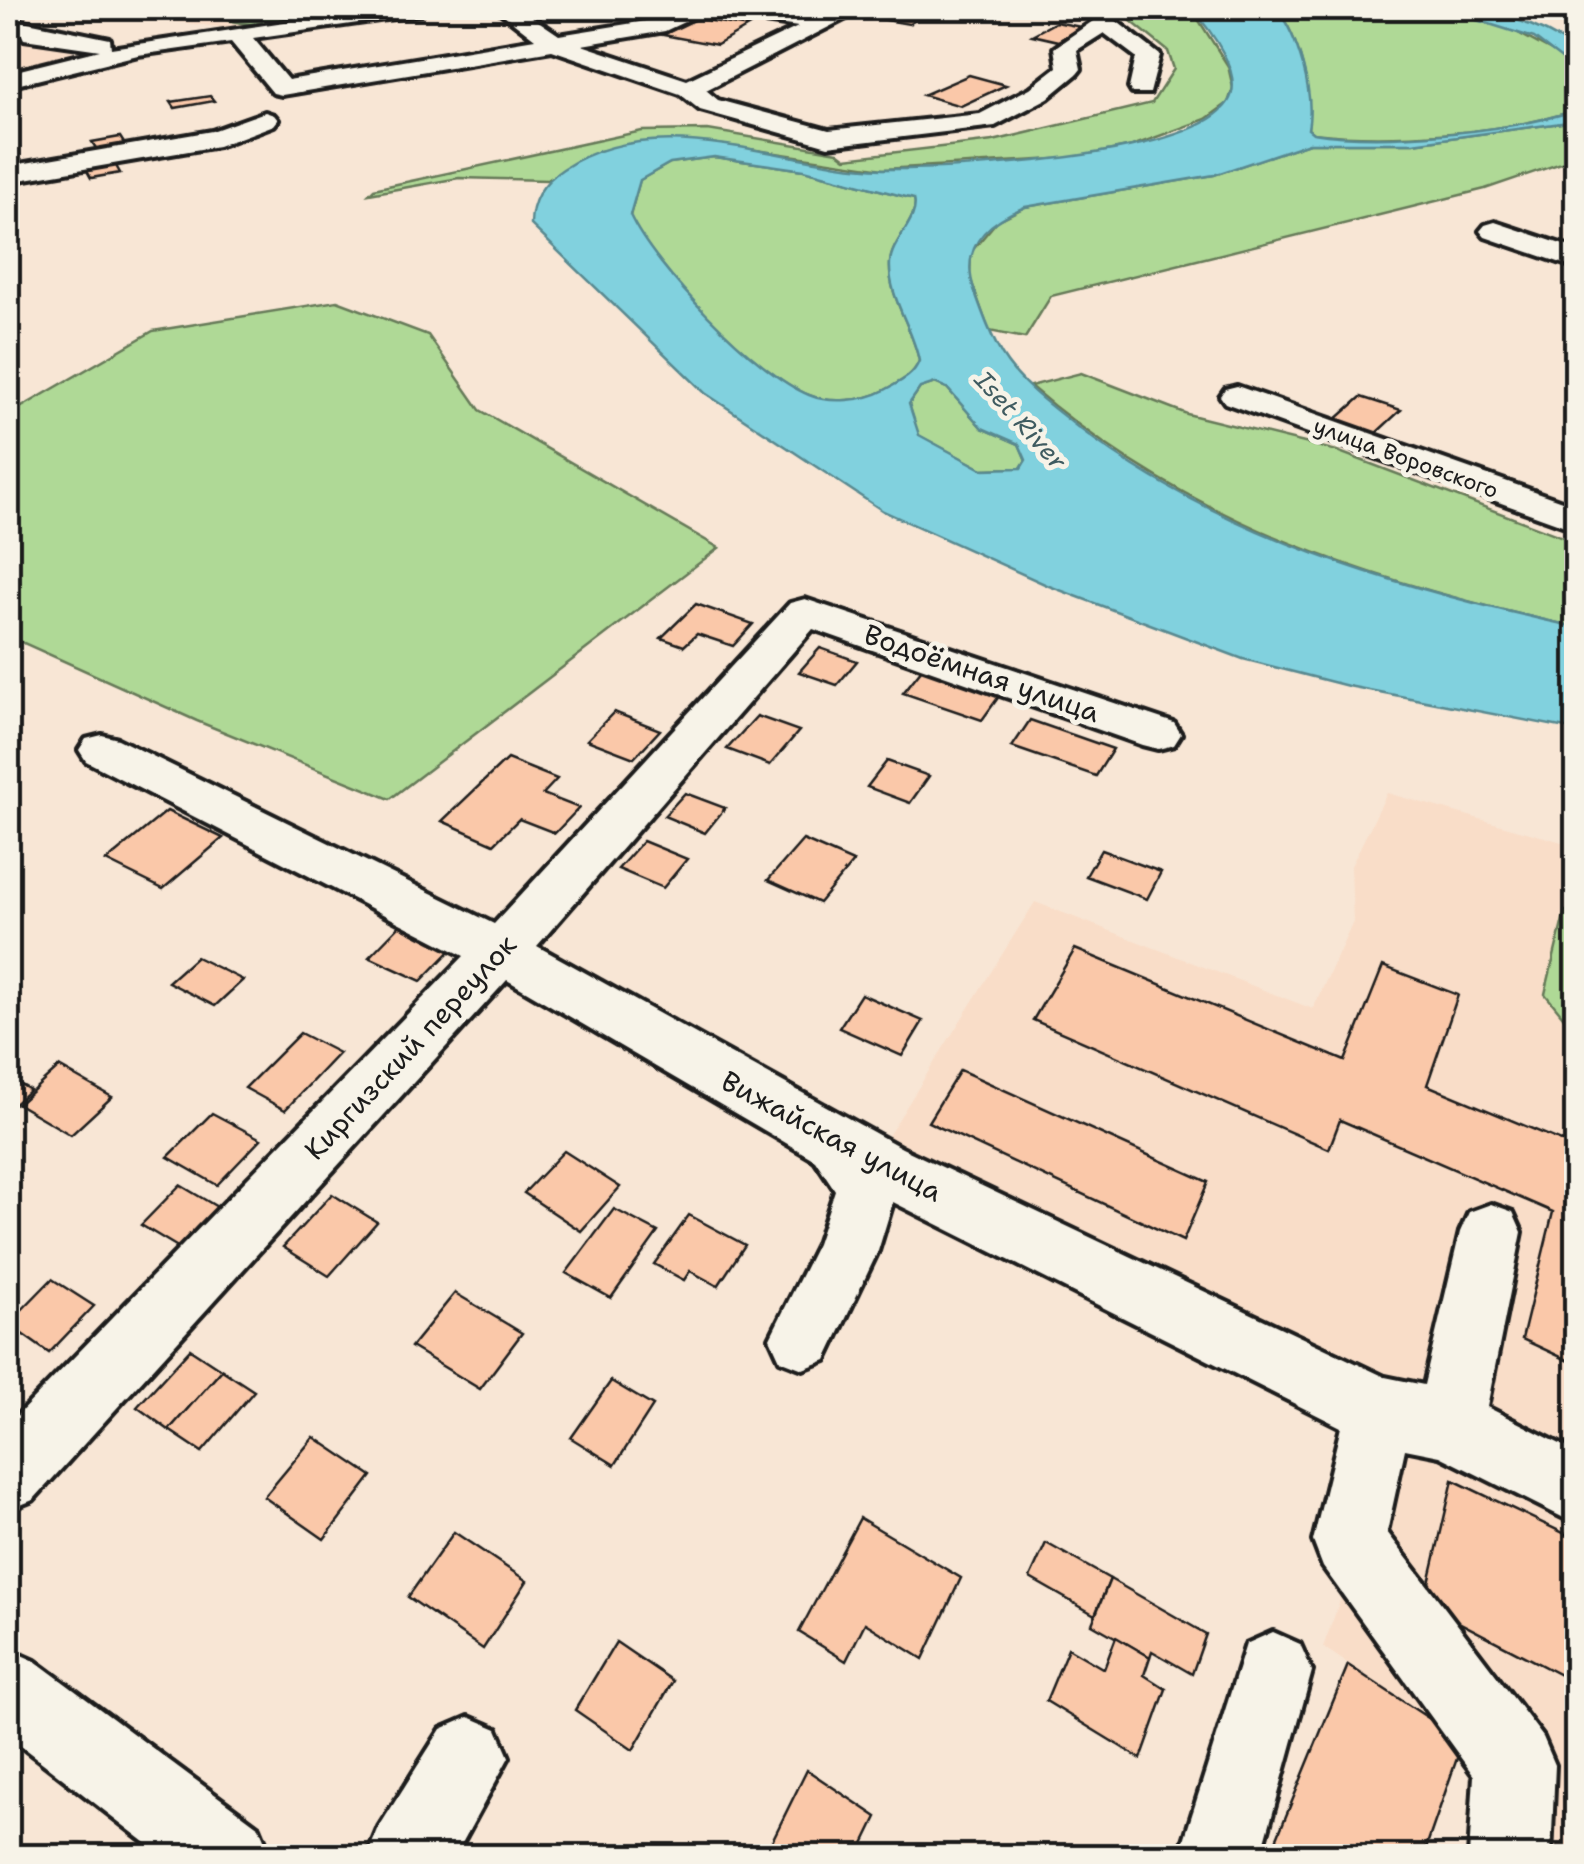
<svg xmlns="http://www.w3.org/2000/svg" width="1584" height="1864" viewBox="0 0 1584 1864" font-family="'Shantell Sans',sans-serif">
<style>
.built{fill:#f9ddc8}
.green{fill:#afd996;stroke:#667a59;stroke-width:2.5}
.water{fill:#81d1de;stroke:#598990;stroke-width:2.5;fill-rule:evenodd}
.building{fill:#fac8a9;stroke:#1c1c1c;stroke-width:2.5}
.lines{fill:none;stroke-linecap:round;stroke-linejoin:round}
.minor-casing{stroke:#1c1c1c;stroke-width:8}
.minor{fill:#f7f3e8;fill-rule:evenodd}
.labels{text-anchor:middle;dominant-baseline:central;stroke-width:10;stroke-linejoin:round;paint-order:stroke}
.far-street-label{font-size:22px;fill:#1c1c1c;stroke:#f7f3e8}
.far-water-label{font-size:25px;font-style:italic;fill:#3f5b60;stroke:#f7f3e8}
.street-label{font-size:28px;fill:#1c1c1c;stroke:#f7f3e8}
</style>
<rect width="100%" height="100%" fill="#f8e6d5"/>
<filter id="ink" filterUnits="userSpaceOnUse"><feTurbulence type="fractalNoise" baseFrequency=".01" numOctaves="2"/><feDisplacementMap in="SourceGraphic" scale="20" xChannelSelector="R" yChannelSelector="G"/><feConvolveMatrix kernelMatrix="1 2 1 2 8 2 1 2 1" color-interpolation-filters="sRGB"/></filter>
<g filter="url(#ink)">
<g class="built">
<polygon points="91,8 383,8 245,30 84,11"/>
<polygon points="8,36 64,46 79,54 8,73"/>
<polygon points="1387,793 1576,846 1576,1856 1467,1856 1486,1755 1323,1647 1414,1399 883,1144 1035,902 1313,1009 1353,922 1351,866"/>
</g>
<g class="green">
<path d="M 190,8 L 317,8 C 280,37 229,23 190,8 Z"/>
<polygon points="1115,8 1191,8 1228,66 1233,88 1228,103 1206,119 1132,146 1073,158 883,169 710,143 636,145 600,151 547,180 459,178 369,194 374,189 642,131 708,130 838,152 846,158 993,141 1152,103 1174,69 1168,51"/>
<path d="M 1276,8 L 1438,8 L 1507,27 L 1568,60 L 1576,70 L 1576,110 C 1505,133 1388,142 1313,133 L 1308,129 C 1312,90 1300,38 1276,8 Z"/>
<polygon points="1576,121 1576,158 1485,189 1051,296 1025,338 989,331 970,277 971,252 997,221 1025,207 1214,175 1309,143 1413,143"/>
<path d="M 714,157 L 804,170 L 914,199 C 920,219 891,241 890,263 C 888,297 913,328 919,361 C 913,377 899,382 885,390 C 864,401 830,404 809,395 C 755,374 655,268 630,216 L 640,180 L 670,163 Z"/>
<polygon points="337,301 428,335 480,410 719,548 390,799 197,721 8,636 8,415 153,331"/>
<path d="M 1081,373 L 1187,414 L 1337,451 L 1576,542 L 1576,627 C 1373,583 1190,524 1030,386 Z"/>
<polygon points="935,383 947,388 982,428 1019,444 1026,460 1021,468 982,469 918,435 909,404 920,388"/>
<polygon points="1576,909 1576,1032 1545,994 1565,911"/>
</g>
<g class="water">
<path d="M 1191,8 L 1276,8 C 1298,36 1315,93 1308,129 L 1313,133 C 1382,144 1510,132 1576,110 L 1576,121 L 1413,143 L 1309,143 L 1214,175 L 1025,207 C 985,223 959,248 975,292 C 983,314 990,335 1002,355 C 1020,384 1052,407 1079,428 C 1224,538 1401,589 1576,627 L 1576,730 L 1348,686 L 1243,659 L 1049,586 L 883,511 L 705,393 L 531,225 C 531,200 543,182 563,169 C 659,106 781,166 883,169 C 949,170 1191,159 1228,102 C 1246,75 1208,27 1191,8 ZM 714,157 L 804,170 L 914,199 C 920,219 891,241 890,263 C 888,297 913,328 919,361 C 913,377 899,382 885,390 C 865,401 830,404 809,395 C 756,374 654,267 630,215 L 640,180 L 670,163 ZM 935,383 L 947,388 L 982,428 L 1019,444 L 1026,460 L 1021,468 L 982,469 L 919,435 L 909,404 L 920,388 Z"/>
<path d="M 1438,8 C 1485,7 1538,22 1576,50 L 1576,70 L 1534,38 Z"/>
</g>
<g class="building">
<polygon points="869,8 935,8 909,24 856,15"/>
<polygon points="695,18 748,27 717,45 663,35"/>
<polygon points="1056,22 1081,27 1058,41 1032,35"/>
<polygon points="969,75 1006,85 961,106 923,95"/>
<polygon points="210,96 214,101 175,108 171,102"/>
<polygon points="120,137 127,148 99,153 92,142"/>
<polygon points="115,164 120,173 91,178 86,169"/>
<polygon points="1361,397 1401,410 1375,434 1335,420"/>
<polygon points="696,604 753,624 733,646 697,634 684,646 661,638"/>
<polygon points="820,648 857,661 837,685 799,672"/>
<polygon points="922,669 1000,695 982,720 903,693"/>
<polygon points="614,712 660,730 634,758 587,740"/>
<polygon points="757,716 799,731 770,765 727,749"/>
<polygon points="1030,720 1113,749 1096,776 1012,747"/>
<polygon points="507,759 557,779 543,794 579,808 555,833 519,819 494,844 442,821"/>
<polygon points="887,761 929,776 910,803 867,787"/>
<polygon points="685,793 725,808 705,833 664,816"/>
<polygon points="167,811 223,838 163,889 106,861"/>
<polygon points="803,840 853,862 819,903 768,880"/>
<polygon points="643,841 687,859 663,888 618,869"/>
<polygon points="1101,850 1161,872 1147,899 1086,876"/>
<polygon points="403,922 455,946 421,981 369,957"/>
<polygon points="1075,949 1345,1061 1383,966 1458,995 1427,1085 1576,1147 1576,1364 1522,1339 1553,1212 1340,1120 1329,1149 1033,1020"/>
<polygon points="196,957 243,980 215,1006 168,982"/>
<polygon points="861,994 923,1021 902,1056 839,1028"/>
<polygon points="300,1033 339,1053 285,1110 245,1088"/>
<polygon points="59,1067 112,1097 71,1135 18,1104"/>
<polygon points="960,1070 1208,1182 1183,1241 928,1122"/>
<polygon points="8,1077 30,1090 8,1110"/>
<polygon points="212,1113 261,1139 217,1185 168,1157"/>
<polygon points="564,1151 620,1187 581,1231 524,1193"/>
<polygon points="180,1185 224,1211 186,1252 141,1225"/>
<polygon points="332,1194 377,1222 329,1276 283,1247"/>
<polygon points="614,1209 658,1232 611,1298 566,1273"/>
<polygon points="689,1215 745,1245 718,1286 690,1271 684,1280 654,1264"/>
<polygon points="52,1279 94,1306 49,1353 8,1324"/>
<polygon points="455,1293 522,1333 480,1389 411,1347"/>
<polygon points="190,1349 222,1370 169,1430 137,1407"/>
<polygon points="222,1370 254,1391 202,1452 169,1430"/>
<polygon points="611,1381 653,1406 615,1465 571,1438"/>
<polygon points="314,1437 372,1476 324,1539 264,1497"/>
<polygon points="1453,1480 1576,1539 1576,1683 1424,1604"/>
<polygon points="860,1518 961,1578 923,1659 865,1623 846,1661 799,1632"/>
<polygon points="454,1532 527,1581 483,1649 408,1597"/>
<polygon points="1046,1543 1110,1579 1095,1615 1030,1578"/>
<polygon points="1110,1579 1206,1634 1192,1674 1152,1651 1150,1657 1092,1624"/>
<polygon points="1116,1637 1150,1657 1144,1675 1166,1689 1141,1759 1046,1701 1068,1648 1104,1669"/>
<polygon points="616,1642 673,1681 633,1750 575,1710"/>
<polygon points="1348,1665 1463,1741 1423,1856 1281,1856 1272,1850"/>
<polygon points="807,1770 877,1817 858,1856 787,1856 770,1845"/>
</g>
<g class="lines">
<g class="minor-casing">
<g id="minor">
<path d="M 378,8 L 432,8 L 421,14 L 253,38 L 288,80 L 535,39 L 495,8 L 519,8 L 559,35 L 652,20 L 680,8 L 751,8 L 819,17 L 840,8 L 866,8 L 706,90 L 718,100 L 829,130 L 980,114 L 1030,88 L 1057,67 L 1054,48 L 1093,21 L 1092,8 L 1112,8 L 1115,20 L 1160,55 L 1150,93 L 1132,93 L 1129,88 L 1136,57 L 1104,33 L 1077,50 L 1081,69 L 1077,74 L 1048,98 L 995,126 L 828,146 L 700,110 L 680,94 L 552,50 L 282,95 L 273,93 L 231,42 L 138,55 L 8,87 L 8,73 L 100,50 L 24,39 L 21,33 L 8,32 L 8,18 L 110,39 L 111,48 ZM 703,13 L 798,27 L 687,80 L 582,45 L 665,31 Z"/>
<polygon points="265,112 274,115 278,120 274,125 218,146 8,182 8,166 212,131"/>
<polygon points="1495,222 1576,249 1576,268 1485,237 1480,231 1485,225"/>
<polygon points="1237,386 1576,506 1576,530 1225,403 1220,396 1225,389"/>
<polygon points="805,599 1174,723 1181,734 1174,745 1158,749 1142,745 813,629 537,946 902,1148 1385,1377 1424,1385 1460,1232 1469,1212 1491,1204 1513,1212 1522,1232 1487,1407 1576,1452 1576,1524 1440,1456 1405,1449 1387,1532 1543,1737 1555,1765 1551,1856 1469,1856 1474,1776 1323,1567 1313,1541 1341,1427 893,1202 878,1251 826,1360 803,1369 780,1360 770,1338 817,1244 835,1190 815,1160 507,980 33,1500 8,1510 8,1425 464,956 86,761 79,750 86,739 102,735 118,739 494,924 790,603"/>
<polygon points="1273,1632 1300,1644 1312,1671 1261,1856 1179,1856 1246,1644"/>
<polygon points="8,1649 35,1661 259,1827 271,1856 163,1856 8,1736"/>
<polygon points="469,1717 497,1729 509,1757 455,1856 367,1856 379,1827 441,1729"/>
</g>
</g>
<use href="#minor" class="minor"/>
</g>
</g>
<g class="labels">
<g class="far-street-label">
<text transform="translate(1406 458) rotate(20)">улица Воровского</text>
</g>
<g class="far-water-label">
<text transform="translate(1021 420) rotate(48)">Iset River</text>
</g>
<g class="street-label">
<text transform="translate(982 673) rotate(19)">Водоёмная улица</text>
<text transform="translate(410 1047) rotate(-47)">Киргизский переулок</text>
<text transform="translate(832 1136) rotate(28)">Вижайская улица</text>
</g>
</g>
<rect width="1584" height="1864" fill="none" stroke="#f7f3e8" stroke-width="40"/>
<rect x="20" y="20" width="1544" height="1824" fill="none" stroke="#1c1c1c" stroke-width="4" filter="url(#ink)"/>
</svg>
